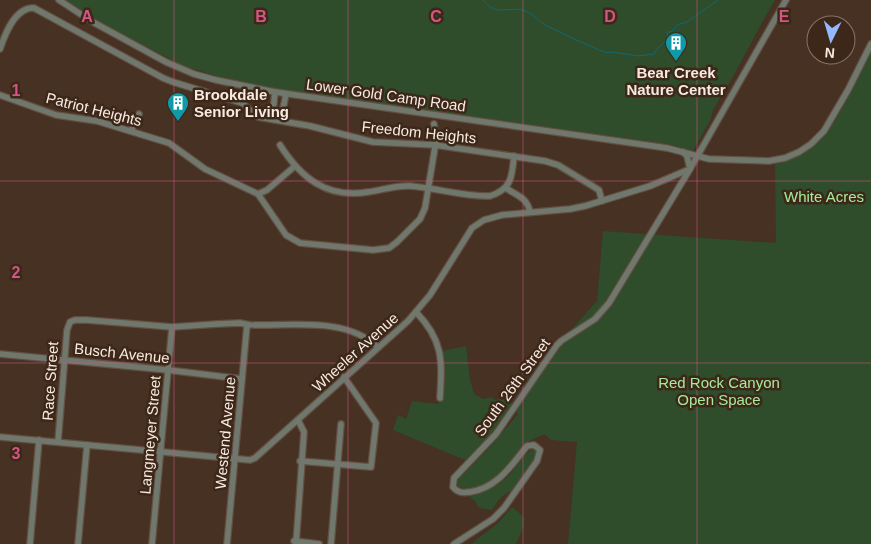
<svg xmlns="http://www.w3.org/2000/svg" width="871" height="544" viewBox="0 0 871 544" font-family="Arial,sans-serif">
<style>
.green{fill:#2f4c2b}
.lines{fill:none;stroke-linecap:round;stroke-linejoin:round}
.stream{stroke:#0e6a74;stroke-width:1}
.minor-casing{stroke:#624f41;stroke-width:8}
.minor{stroke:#70776d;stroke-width:5.5}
.grid{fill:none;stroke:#d25783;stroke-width:1;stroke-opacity:0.55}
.labels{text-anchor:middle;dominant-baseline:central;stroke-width:5;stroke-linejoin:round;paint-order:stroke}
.poi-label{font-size:15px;font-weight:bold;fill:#f8eae1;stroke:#3c2719}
.street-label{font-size:15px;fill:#f8eae1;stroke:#3c2719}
.park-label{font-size:15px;fill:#a5eb9a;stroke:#3c2719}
.grid-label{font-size:16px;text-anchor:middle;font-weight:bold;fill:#d25783;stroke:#3c2719;stroke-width:5;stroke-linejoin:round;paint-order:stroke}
</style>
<rect width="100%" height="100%" fill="#463123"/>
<g class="green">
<polygon points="61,0 775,0 764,19 735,73 713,110 711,119 693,151 668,144 277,89 217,76 184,66 102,24"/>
<path d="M 871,49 L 871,544 L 568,544 L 577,442 L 551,440 L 544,434 C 537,438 528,440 523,446 C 514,455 509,469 499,477 C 488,486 472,492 459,487 L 457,483 L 459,478 L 489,448 L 518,414 L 516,413 L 535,375 L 561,341 L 597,301 L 603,231 L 776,243 L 775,163 C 788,158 802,155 814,146 C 835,131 859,74 871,49 Z"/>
<path d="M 466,346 L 470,379 L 474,394 L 483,399 L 491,397 L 495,400 L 506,398 L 513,405 L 484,443 L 465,460 L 393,430 L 398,415 L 406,419 L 412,401 L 438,404 C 445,395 446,363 442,351 Z"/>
<path d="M 533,449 L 538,451 L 536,459 L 515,490 C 504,492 497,501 492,510 L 479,508 L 475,501 L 469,497 C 487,490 498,488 511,473 C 518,465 524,454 533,449 Z"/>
<polygon points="512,507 524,517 524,526 516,544 471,544 498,523"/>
</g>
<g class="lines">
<path class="stream" d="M 483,0 C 496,18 509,5 525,11 C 534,14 539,22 547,26 C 567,36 587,45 607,53 L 612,52 L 639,56 L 654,54 L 657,49 L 668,39 L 667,32 L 671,32 L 679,24 L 687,22 L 718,0"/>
<g class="minor-casing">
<g id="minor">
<polyline points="59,0 91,21 166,62 194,74 216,80 275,92 667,148 709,159 769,161 785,158 799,152 811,144 824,131 848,90 871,44"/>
<path d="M 0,49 C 5,34 15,7 34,8 L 163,78 L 173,82 L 242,103 L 258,117 L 310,126 L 373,142 L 435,145 L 545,161 L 558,165 L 599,190 L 602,201"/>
<polyline points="0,95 56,115 97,121 169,143 205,169 258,194 267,190 295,166"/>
<polyline points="273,112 275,92"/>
<polyline points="282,114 286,94"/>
<polyline points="131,131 139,114"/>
<path d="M 280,145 C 301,178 327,199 368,192 C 382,190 396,185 410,186 C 437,188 464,197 490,196 C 512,189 512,176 514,156"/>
<path d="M 506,188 C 517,196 527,197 530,212"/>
<polyline points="258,194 286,235 300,243 373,250 389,248 397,242 420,219 425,208 436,141 434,124"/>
<path d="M 416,312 C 444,341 442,361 440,398"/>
<path d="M 254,325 C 295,326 345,317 378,347"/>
<polyline points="0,354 168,370 242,379"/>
<polyline points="0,437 250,460 255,458 408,321 430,295 472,228 484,220 502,215 570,209 585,206 650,186 690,169 687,156 683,152"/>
<polyline points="58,442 67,330 70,322 75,320 87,320 172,327 217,324 240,323 250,325"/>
<polyline points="300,461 371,467 376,423 344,377"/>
<polyline points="294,541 319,544"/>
<polyline points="30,544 39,440"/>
<polyline points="78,544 87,445"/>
<polyline points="152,544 172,327"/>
<polyline points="227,544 247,325"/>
<polyline points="296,544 304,432 298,420"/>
<polyline points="331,544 341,424"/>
<path d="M 454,544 L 493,519 L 504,508 L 537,461 L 540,450 L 534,445 L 527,446 C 511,466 497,488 470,492 C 463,493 458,493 453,487 L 454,478 L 496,434 L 557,345 L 561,341 L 595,319 L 609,303 L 690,169 L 786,0"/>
</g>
</g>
<use href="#minor" class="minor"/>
</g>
<path class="grid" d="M 174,0 L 174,544M 348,0 L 348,544M 523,0 L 523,544M 697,0 L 697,544M 0,181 L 871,181M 0,363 L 871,363"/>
<defs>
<g id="building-pin" transform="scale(1.125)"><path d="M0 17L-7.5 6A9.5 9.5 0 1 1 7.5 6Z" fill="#0f9aa8" stroke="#3c2719"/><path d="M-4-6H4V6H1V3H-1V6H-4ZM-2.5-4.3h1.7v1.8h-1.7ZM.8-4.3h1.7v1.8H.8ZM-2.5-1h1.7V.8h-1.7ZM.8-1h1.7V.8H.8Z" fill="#fff"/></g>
</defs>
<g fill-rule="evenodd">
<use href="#building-pin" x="676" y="43"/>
<use href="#building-pin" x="178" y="103"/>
</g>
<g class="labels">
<g class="poi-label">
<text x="676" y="72">Bear Creek<tspan x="676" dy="17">Nature Center</tspan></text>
<text x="194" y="94" text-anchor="start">Brookdale<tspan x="194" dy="17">Senior Living</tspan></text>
</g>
<g class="street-label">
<text transform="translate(386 95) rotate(8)">Lower Gold Camp Road</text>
<text transform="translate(94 109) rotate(14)">Patriot Heights</text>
<text transform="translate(419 132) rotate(6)">Freedom Heights</text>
<text transform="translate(355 352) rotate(-42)">Wheeler Avenue</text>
<text transform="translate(122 353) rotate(6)">Busch Avenue</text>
<text transform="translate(50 381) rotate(-86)">Race Street</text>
<text transform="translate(512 387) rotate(-54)">South 26th Street</text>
<text transform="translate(225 433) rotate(-85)">Westend Avenue</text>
<text transform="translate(150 435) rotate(-85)">Langmeyer Street</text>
</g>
<g class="park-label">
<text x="824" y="196">White Acres</text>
<text x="719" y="382">Red Rock Canyon<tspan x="719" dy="17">Open Space</tspan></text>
</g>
</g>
<g class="grid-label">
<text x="87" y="22">A</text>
<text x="261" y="22">B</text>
<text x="436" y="22">C</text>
<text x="610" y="22">D</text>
<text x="784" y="22">E</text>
<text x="16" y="96">1</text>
<text x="16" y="278">2</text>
<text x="16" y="459">3</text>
</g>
<g transform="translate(831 40) rotate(185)"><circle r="24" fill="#3c2719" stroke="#877569"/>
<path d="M0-4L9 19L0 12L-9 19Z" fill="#94b7fd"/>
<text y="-8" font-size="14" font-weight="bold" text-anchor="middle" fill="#f8eae1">N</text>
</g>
</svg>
